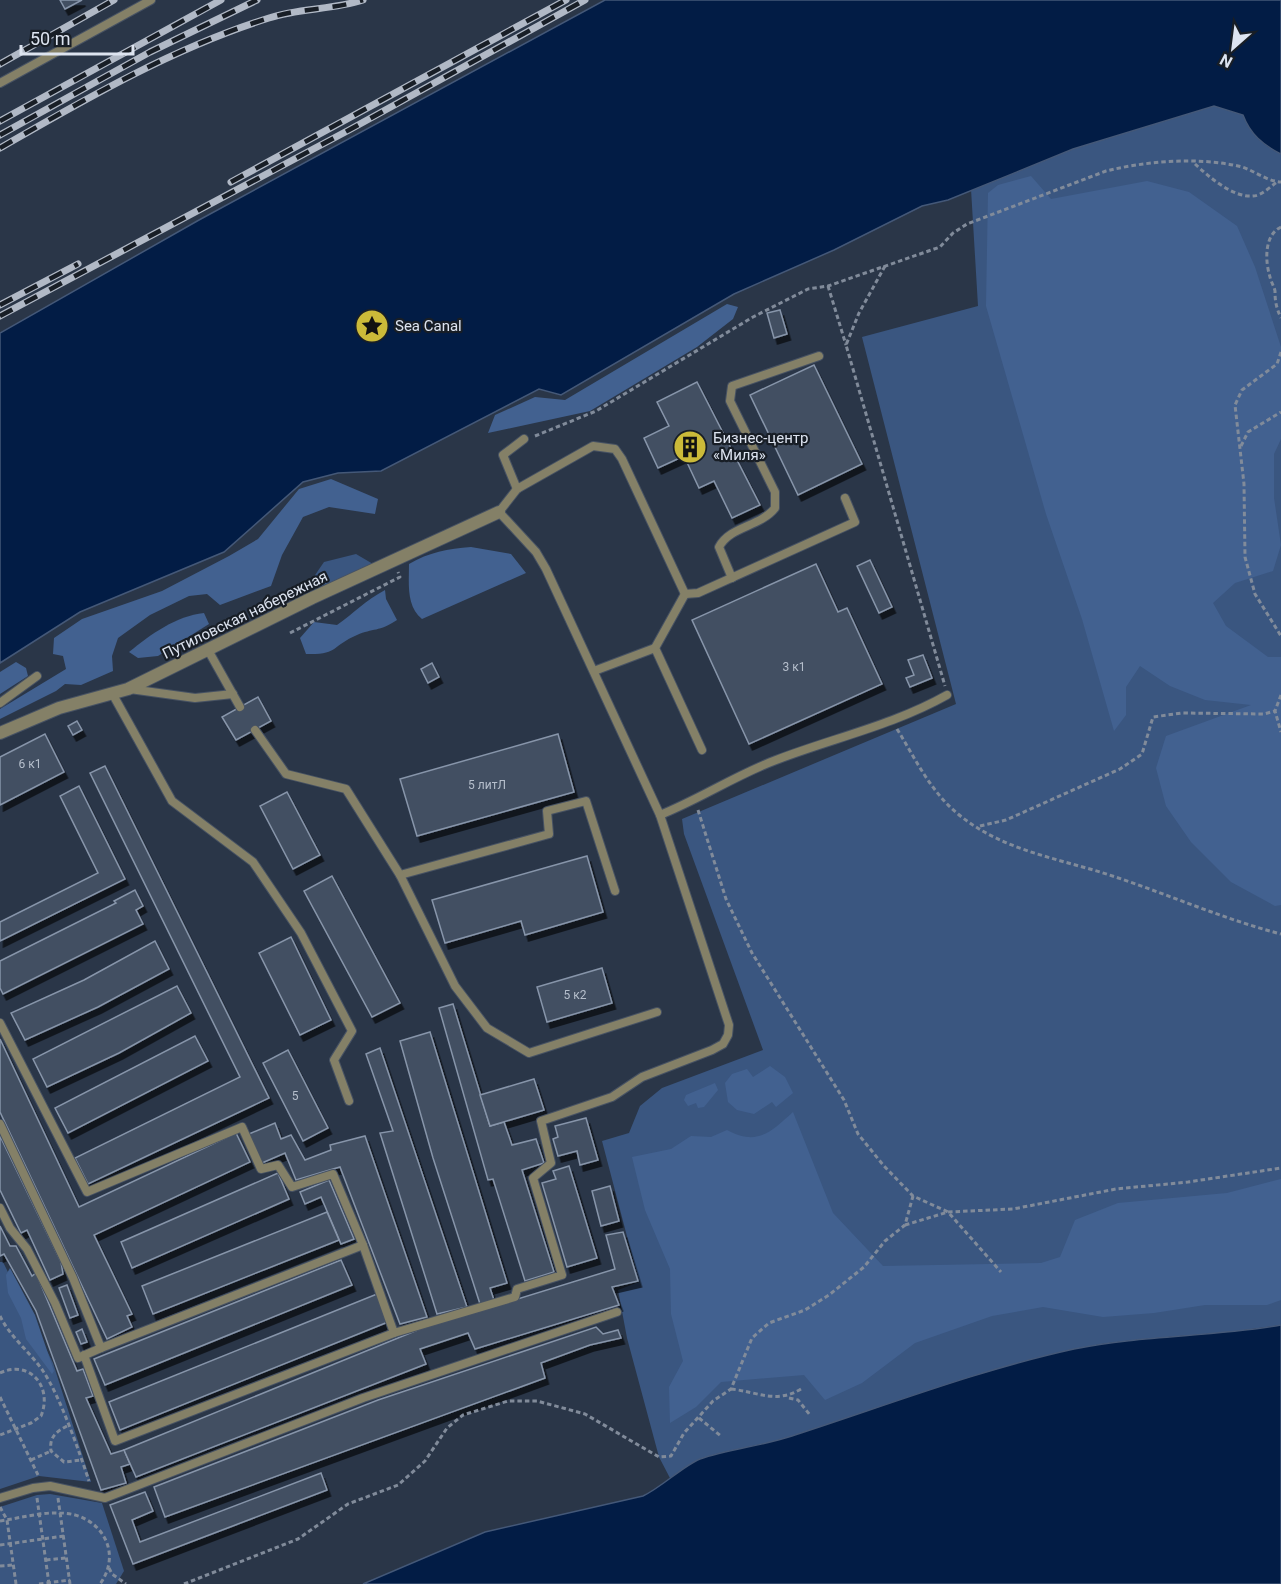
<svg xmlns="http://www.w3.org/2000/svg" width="1281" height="1584" viewBox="0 0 1281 1584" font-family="Roboto,sans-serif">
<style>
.green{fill:#3a5680}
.forest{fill:#426190}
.water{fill:#021c45;stroke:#445878;stroke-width:1.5}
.building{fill:#435062;stroke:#8795aa;stroke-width:1.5;filter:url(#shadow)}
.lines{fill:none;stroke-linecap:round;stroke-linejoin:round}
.lane-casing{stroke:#475263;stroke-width:10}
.street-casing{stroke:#475263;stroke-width:14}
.path{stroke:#818b9a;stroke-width:3;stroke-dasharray:4.5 3;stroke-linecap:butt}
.lane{stroke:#848067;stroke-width:8}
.street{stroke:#848067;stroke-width:12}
.rail-casing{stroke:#b1b9c6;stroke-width:7}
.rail{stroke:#181e26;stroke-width:4.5;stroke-dasharray:14;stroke-linecap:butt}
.labels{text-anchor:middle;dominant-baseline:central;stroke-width:4.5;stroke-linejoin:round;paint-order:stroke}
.number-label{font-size:12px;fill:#b6bfcc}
.poi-label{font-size:15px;fill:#dde4f0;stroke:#181e26;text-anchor:start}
.street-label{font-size:15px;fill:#dde4f0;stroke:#181e26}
</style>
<defs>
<filter id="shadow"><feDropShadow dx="3.5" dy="6" stdDeviation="0" flood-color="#0009"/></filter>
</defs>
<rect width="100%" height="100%" fill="#2a3648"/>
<g class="green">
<path d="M 1214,106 L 1243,115 C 1250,134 1263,145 1281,154 L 1281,1325 L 1042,1357 L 924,1392 L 765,1445 L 700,1459 L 671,1480 L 659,1457 L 627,1338 L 618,1290 L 639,1282 L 602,1141 L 629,1133 L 640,1106 L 662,1088 L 763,1050 L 684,834 L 682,819 L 956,704 L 862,337 L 978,306 L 971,189 L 1073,149 Z"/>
<polygon points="356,554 373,564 319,589 311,581 324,562"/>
<polygon points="0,1262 3,1262 53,1363 91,1482 39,1476 0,1489"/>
<polygon points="50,1494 102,1503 124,1571 116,1584 0,1584 0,1507 37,1495"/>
</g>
<g class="forest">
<polygon points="1031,176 1051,199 1147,181 1189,192 1237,226 1255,267 1281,347 1281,439 1274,454 1274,498 1281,545 1273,571 1235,583 1213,603 1226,626 1268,657 1281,657 1281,905 1275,906 1231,882 1191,842 1166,806 1156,768 1166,736 1251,705 1205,700 1170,686 1140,666 1126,687 1126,715 1114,731 1082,619 1046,514 986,306 988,193 998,185"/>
<polygon points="727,304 738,307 733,319 697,347 590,411 488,433 495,415 535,397 565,400"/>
<polygon points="331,479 378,499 375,514 329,507 303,517 282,555 271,586 220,605 207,594 189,596 150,615 118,638 112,656 113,671 81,685 65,684 56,691 0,719 0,709 66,669 63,656 53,654 54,638 82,619 162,591 229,556 258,539 299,489"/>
<path d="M 471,547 L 511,554 L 526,573 L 422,619 C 406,606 409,583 409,564 C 429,552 448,549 471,547 Z"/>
<path d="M 385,590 L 386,599 L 397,620 C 379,632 373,628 357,635 C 331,646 339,655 306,654 L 300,638 L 314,622 L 337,625 C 354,613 366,600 385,590 Z"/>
<path d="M 204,613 L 209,624 L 158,656 L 138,658 L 129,652 C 151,634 176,616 204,613 Z"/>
<polygon points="16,662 26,668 28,676 0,694 0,672"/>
<polygon points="770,1066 785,1077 793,1093 776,1107 772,1102 754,1114 737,1110 728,1102 725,1083 732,1074 747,1069 753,1077"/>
<polygon points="715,1083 718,1090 704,1107 698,1108 696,1103 688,1106 684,1100 686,1095"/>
<path d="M 793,1112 L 833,1213 L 883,1266 L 1041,1263 L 1060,1257 L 1075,1220 L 1118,1203 L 1227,1193 L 1281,1179 L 1281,1300 L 1267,1305 L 1205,1305 L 1154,1313 L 1103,1317 L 1043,1307 L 992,1316 L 915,1343 L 862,1383 L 825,1400 L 804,1375 L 721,1382 L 696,1407 L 670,1423 L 669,1387 L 683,1361 L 671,1314 L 670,1269 L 645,1210 L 632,1157 L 671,1149 L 691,1136 L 711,1137 L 727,1130 C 757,1146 770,1133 793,1112 Z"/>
<polygon points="10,1268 35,1315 54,1371 52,1374 26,1339 21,1318 8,1293 6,1275"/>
</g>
<g class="water">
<path d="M 605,0 L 1281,0 L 1281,154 C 1263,145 1250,134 1243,115 L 1214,106 L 1073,149 L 948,200 L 922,206 L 834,250 L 734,294 L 561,395 L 539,389 L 381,471 L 338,473 L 303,482 L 224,552 L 80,612 L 0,663 L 0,333 L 199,220 Z"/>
<path d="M 1281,1325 L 1281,1584 L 363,1584 L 485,1532 L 643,1496 C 662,1487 683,1466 700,1459 C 728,1449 762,1446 792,1436 C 885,1406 978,1370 1074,1349 C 1142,1335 1213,1337 1281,1325 Z"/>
</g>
<g class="building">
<polygon points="60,0 82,0 65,9"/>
<polygon points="780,310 787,334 774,338 767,313"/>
<polygon points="814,365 862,464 798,495 750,395"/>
<polygon points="697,382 760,505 732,518 714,481 699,488 684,456 658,468 644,438 669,426 657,402"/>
<polygon points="870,560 892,607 879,613 857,566"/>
<polygon points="816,564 838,612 847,608 882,684 749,744 692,620"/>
<polygon points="923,655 932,678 910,687 906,678 914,675 908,660"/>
<polygon points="432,663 439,677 428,683 421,669"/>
<polygon points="258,697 271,721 236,740 222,717"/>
<polygon points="77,721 82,730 73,735 68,726"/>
<polygon points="45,734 64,772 0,805 0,757"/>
<polygon points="558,734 574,792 417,836 400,779"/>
<polygon points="105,766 269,1098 88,1184 75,1158 240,1077 90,773"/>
<polygon points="79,786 125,879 0,941 0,922 98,873 60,796"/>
<polygon points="287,792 320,855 293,869 260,806"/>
<polygon points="587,856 603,912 525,935 521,921 445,943 432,900"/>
<polygon points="332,876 400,1003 372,1017 304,891"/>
<polygon points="135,890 143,906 136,910 143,924 3,994 0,988 0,961 116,903 114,901"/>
<polygon points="291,937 331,1020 300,1035 259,953"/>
<polygon points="155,941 169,969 98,1007 25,1040 11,1013 84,980"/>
<polygon points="602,968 612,1003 547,1022 537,987"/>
<polygon points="177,986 191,1013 119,1053 47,1087 33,1059"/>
<polygon points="453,1004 490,1126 504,1122 512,1145 536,1139 544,1163 522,1170 554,1272 525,1281 493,1179 488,1180 439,1008"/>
<polygon points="430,1032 507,1283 490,1288 494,1300 480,1304 433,1158 400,1041"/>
<polygon points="195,1036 208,1061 68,1133 55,1108"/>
<polygon points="0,1039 79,1207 236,1133 250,1162 94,1235 132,1314 127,1316 132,1327 107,1339 0,1112"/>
<polygon points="380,1048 467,1307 437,1314 380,1133 393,1131 366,1054"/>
<polygon points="288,1050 328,1128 303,1141 263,1063"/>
<polygon points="534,1079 544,1110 490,1126 480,1095"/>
<polygon points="586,1118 598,1160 580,1165 577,1151 558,1156 553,1139 558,1137 555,1126"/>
<polygon points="275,1123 281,1139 291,1135 305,1160 331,1150 330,1145 365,1136 427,1317 400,1324 340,1167 296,1180 285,1153 262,1163 249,1134"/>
<polygon points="0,1136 61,1262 63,1274 50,1280 27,1230 21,1233 0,1190"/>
<polygon points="569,1166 597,1258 567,1267 542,1183 556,1179 553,1171"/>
<polygon points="278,1173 289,1199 132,1268 121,1242"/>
<polygon points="329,1180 354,1239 341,1244 321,1197 305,1204 300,1192"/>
<polygon points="610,1186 619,1221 601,1226 592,1191"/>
<polygon points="327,1212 339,1240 153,1314 142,1286"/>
<polygon points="0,1226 10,1246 16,1246 32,1276 36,1273 77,1371 83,1369 93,1396 86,1398 111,1454 124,1450 130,1464 121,1467 126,1483 101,1490 36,1311 4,1254 0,1256"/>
<polygon points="623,1232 638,1281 612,1287 619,1305 475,1349 468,1333 420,1349 426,1364 136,1477 124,1450 420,1329 615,1269 606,1235"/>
<polygon points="341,1260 352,1285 105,1385 94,1359"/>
<polygon points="67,1285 78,1315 70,1318 59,1288"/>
<polygon points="377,1294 388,1322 120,1430 109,1402"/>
<polygon points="596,1327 603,1334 618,1330 621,1338 590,1345 541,1363 545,1378 165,1517 154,1487 378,1400"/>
<polygon points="82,1329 87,1342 81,1344 76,1332"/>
<polygon points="321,1473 327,1490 133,1564 110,1505 145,1492 153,1511 132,1520 140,1542"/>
</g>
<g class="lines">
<g class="lane-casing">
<g id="lane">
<polyline points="0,83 151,0"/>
<polyline points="517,489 503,455 524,439"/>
<path d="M 732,578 L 719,547 C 730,526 760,527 775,508 L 775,492 L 730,401 L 732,386 L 819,356"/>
<polyline points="685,594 655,648 702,750"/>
<polyline points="208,650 240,707"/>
<polyline points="594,671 655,648"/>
<polyline points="130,689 195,698 233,694"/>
<polyline points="112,693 172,801 253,862 301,933 352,1031 334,1060 349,1101"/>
<polyline points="0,703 37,676"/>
<polyline points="255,730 286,774 346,789 400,875 549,834 547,811 586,801 615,891"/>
<path d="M 660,815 C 700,799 736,775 776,760 C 833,738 894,725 947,695"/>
<polyline points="400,875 455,986 487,1028 529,1053 657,1012"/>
<polyline points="0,1023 87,1192 242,1127 261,1169 278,1165 292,1187 333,1174 363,1245 394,1333 515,1297 517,1289 562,1275 533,1178 551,1163 541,1121 612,1097 642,1077 712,1050 723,1044 728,1035 729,1025 660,815 546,569 536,552 499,512 517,489 593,446 615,449 622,459 685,594 698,593 855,522 845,498"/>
<polyline points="0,1124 73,1278 101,1348 363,1245"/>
<polyline points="0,1208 10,1228 27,1249 55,1303 78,1358 101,1348"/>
<polyline points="84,1355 115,1441 394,1333"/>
<polyline points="0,1498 33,1488 50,1486 105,1498 363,1398 617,1312"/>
</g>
</g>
<g class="street-casing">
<polyline id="street" points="0,733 59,708 128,689 312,598 499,512"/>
</g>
<g class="path">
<path d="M 1195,164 C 1208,176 1233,198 1253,196 C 1261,196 1270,187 1277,182"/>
<path d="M 1281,227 C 1264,235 1265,261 1270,277 C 1271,282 1274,286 1275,291 C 1275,301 1276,307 1281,318"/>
<polyline points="885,266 859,313 846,345 945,686"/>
<polyline points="828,286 846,345"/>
<polyline points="1281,352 1277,364 1242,390 1235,405 1244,484 1245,557 1255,594 1281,636"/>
<path d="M 535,436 L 596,411 L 753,317 L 808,289 L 828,286 L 940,247 L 953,233 L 967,224 L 1106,171 C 1147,161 1197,157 1238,166 C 1253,169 1265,181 1281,182"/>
<polyline points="1241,446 1248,432 1281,412"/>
<polyline points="290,633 400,577 398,572"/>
<polyline points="1281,695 1275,711 1281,732"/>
<path d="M 897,729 C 915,758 930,791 958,814 C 999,848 1050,857 1100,872 C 1161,891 1219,918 1281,934"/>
<polyline points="698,810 726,899 752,953 844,1100 858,1134 884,1166 913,1196 948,1212 1001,1272"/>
<polyline points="980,826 1006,820 1120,769 1142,754 1153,717 1182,713 1264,714 1275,711"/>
<polyline points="905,1225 948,1212 1013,1209 1116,1189 1188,1182 1281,1168"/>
<path d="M 0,1316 C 10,1337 30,1352 43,1371 C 60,1396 79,1451 89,1481"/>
<path d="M 0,1373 C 30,1359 53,1387 41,1416 L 31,1423 L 0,1435"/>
<path d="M 731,1389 C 758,1392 776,1404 801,1389"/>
<polyline points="0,1397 38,1475"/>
<polyline points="789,1398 798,1400 810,1415"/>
<polyline points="699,1418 722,1437"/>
<path d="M 67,1426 C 56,1432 49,1437 51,1451 L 64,1462 L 82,1460"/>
<polyline points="31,1460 51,1451"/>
<polyline points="37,1498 49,1584"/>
<polyline points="58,1498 70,1584"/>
<polyline points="0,1507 7,1520 16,1584"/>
<path d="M 0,1521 C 20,1518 41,1512 60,1513 C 99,1513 124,1551 100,1584"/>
<polyline points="0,1545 64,1536"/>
<polyline points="46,1560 66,1558"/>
<polyline points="0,1566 13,1565"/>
<polyline points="109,1568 112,1574 126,1584"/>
<polyline points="39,1584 70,1580"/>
<polyline points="184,1584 298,1539 348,1504 398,1485 425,1461 447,1428 463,1415 508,1401 537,1401 585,1414 659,1457 671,1456 684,1433 713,1401 731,1389 752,1338 769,1323 805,1310 829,1295 864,1267 885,1241 905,1225 913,1196"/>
</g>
<use href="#lane" class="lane"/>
<use href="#street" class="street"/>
<g class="rail-casing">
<g id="rail">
<polyline points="0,64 114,0"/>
<polyline points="0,121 221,0"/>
<polyline points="0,135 150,52 257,0"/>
<path d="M 0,148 C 87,98 173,48 269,18 C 299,8 332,10 363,0"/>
<polyline points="231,182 566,0"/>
<polyline points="0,305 78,264"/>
<polyline points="0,316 349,130 585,0"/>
</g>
</g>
<use href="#rail" class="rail"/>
</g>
<defs>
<g id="sight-disc" transform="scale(1.725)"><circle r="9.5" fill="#cbba39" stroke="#181e26"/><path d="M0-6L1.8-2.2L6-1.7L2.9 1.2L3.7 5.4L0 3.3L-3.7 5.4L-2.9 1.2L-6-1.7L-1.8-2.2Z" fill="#111"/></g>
<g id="building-disc" transform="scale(1.725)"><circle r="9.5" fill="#cbba39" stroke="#181e26"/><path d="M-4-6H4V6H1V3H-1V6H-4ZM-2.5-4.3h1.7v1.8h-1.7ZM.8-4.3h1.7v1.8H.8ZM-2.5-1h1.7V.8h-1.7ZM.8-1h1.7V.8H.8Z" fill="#111"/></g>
</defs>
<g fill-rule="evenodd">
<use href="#sight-disc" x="372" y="326"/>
<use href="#building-disc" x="690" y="447"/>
</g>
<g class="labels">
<g class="number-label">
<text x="794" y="667">3 к1</text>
<text x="30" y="764">6 к1</text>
<text x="487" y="785">5 литЛ</text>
<text x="575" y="995">5 к2</text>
<text x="295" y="1096">5</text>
</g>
<g class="poi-label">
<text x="395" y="326">Sea Canal</text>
<text x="713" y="438">Бизнес-центр<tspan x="713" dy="17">«Миля»</tspan></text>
</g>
<g class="street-label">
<text transform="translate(245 615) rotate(-26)">Путиловская набережная</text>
</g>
</g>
<g transform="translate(1233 48) rotate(208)" stroke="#181e26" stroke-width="4.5" paint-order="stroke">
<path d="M0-4.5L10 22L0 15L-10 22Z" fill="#dde4f0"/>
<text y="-9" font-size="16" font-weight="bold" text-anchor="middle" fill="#dde4f0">N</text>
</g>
<path d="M21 45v9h112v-9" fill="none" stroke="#dde4f0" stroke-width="3"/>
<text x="30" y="45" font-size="18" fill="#dde4f0" stroke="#181e26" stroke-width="4.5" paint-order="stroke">50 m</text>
</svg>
